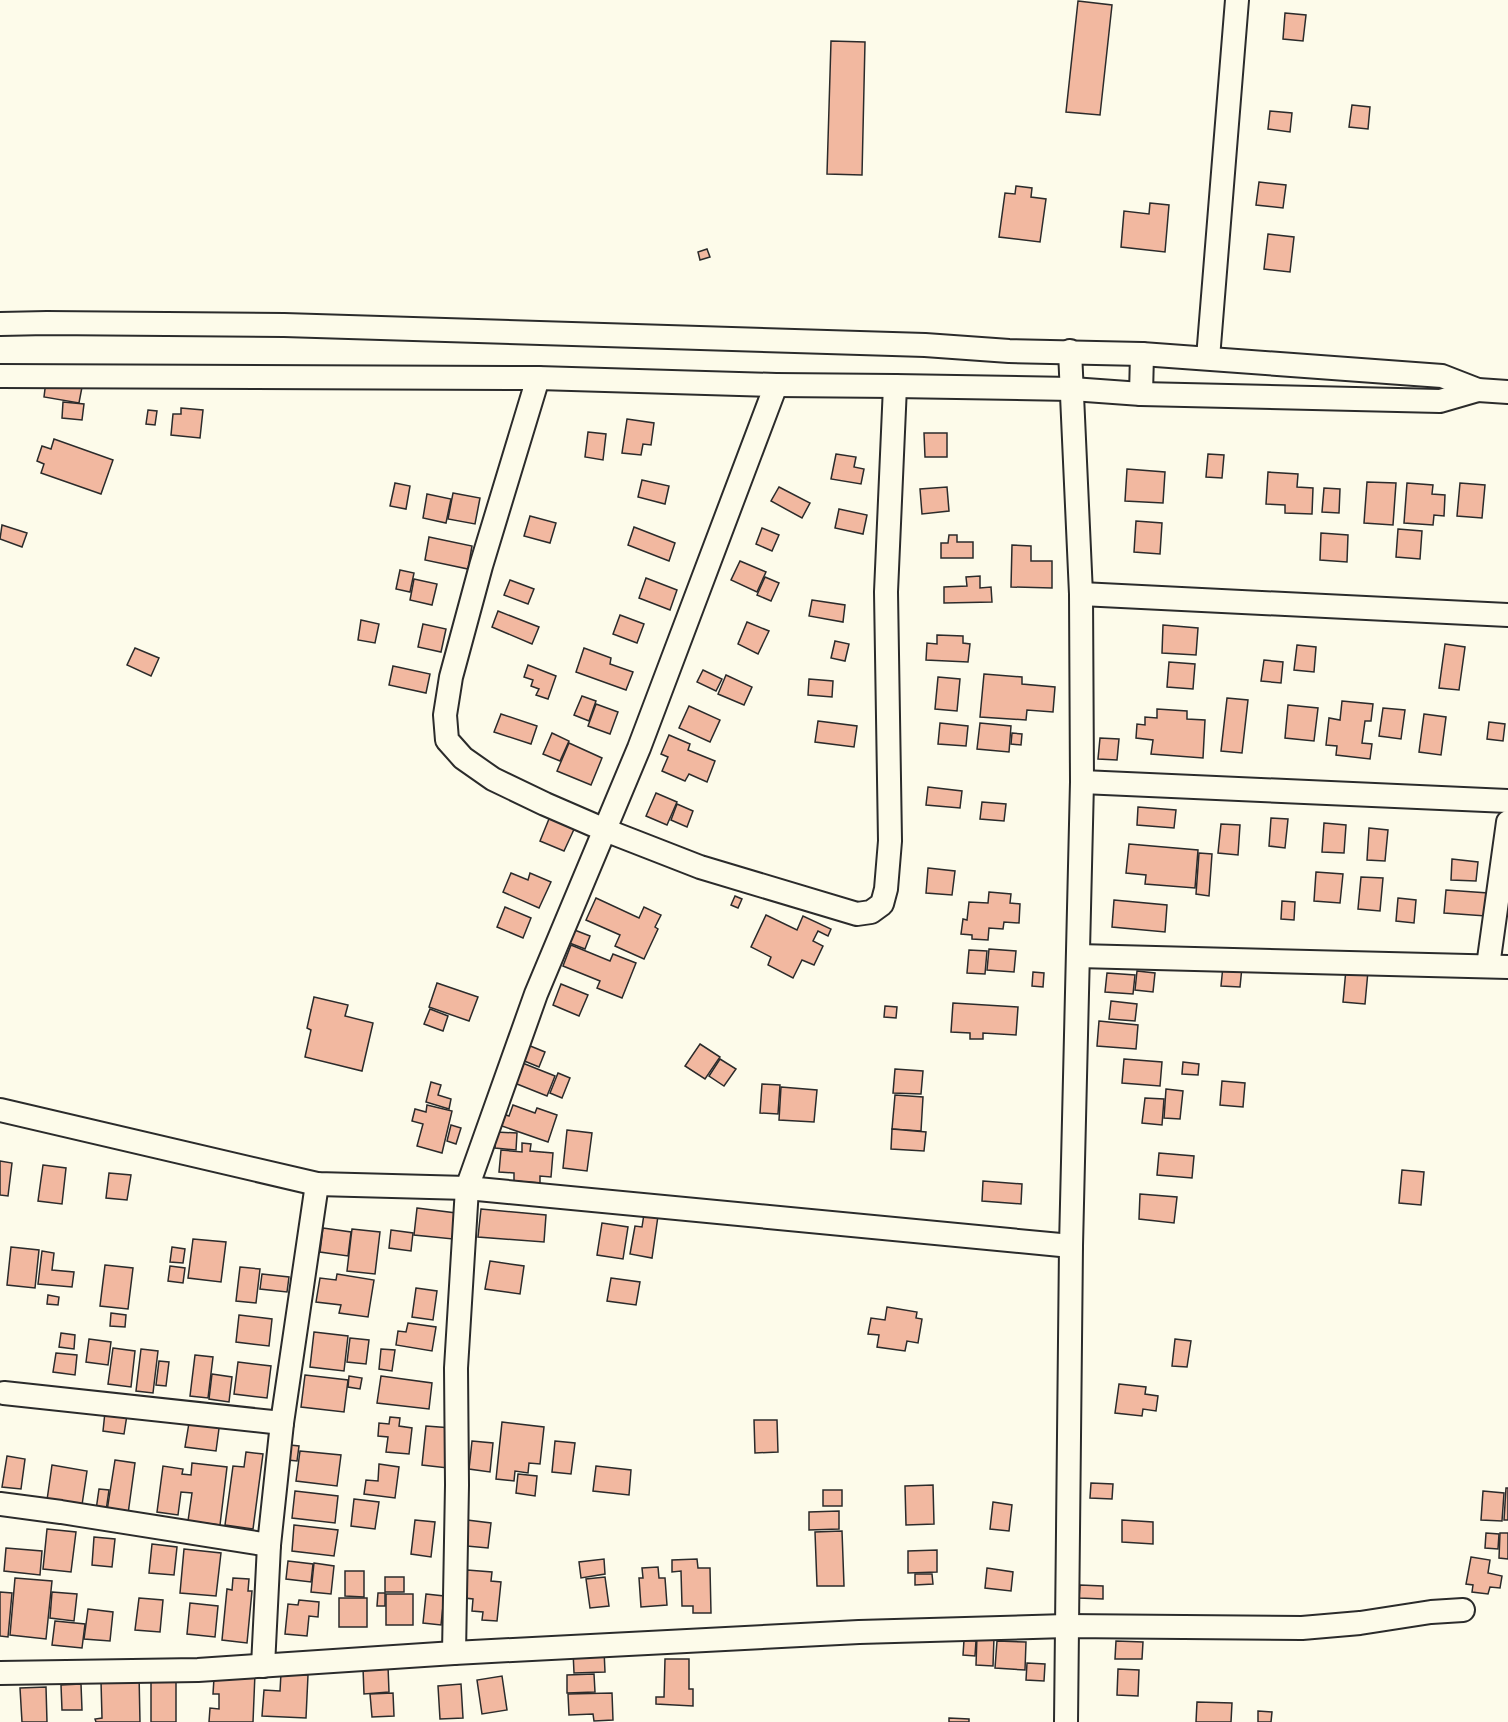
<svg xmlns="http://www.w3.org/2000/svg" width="1508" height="1722" viewBox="0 0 1508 1722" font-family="'PT Sans',sans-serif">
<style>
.building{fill:#f2b8a0;stroke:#2b2b2b;stroke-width:1.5}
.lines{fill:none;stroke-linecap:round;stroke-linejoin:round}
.minor-casing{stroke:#2b2b2b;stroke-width:26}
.minor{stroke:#fdfbea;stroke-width:22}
</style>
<rect width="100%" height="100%" fill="#fdfbea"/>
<g class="building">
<polygon points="1078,1 1112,5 1100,115 1066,112"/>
<polygon points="1285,13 1306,15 1303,41 1283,39"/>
<polygon points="831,41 865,42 862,175 827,174"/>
<polygon points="1352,105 1370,107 1368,129 1349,127"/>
<polygon points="1270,111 1292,113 1290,132 1268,129"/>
<polygon points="1259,182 1286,185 1283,208 1256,205"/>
<polygon points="1016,186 1032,188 1031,197 1046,199 1040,242 999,237 1005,193 1015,194"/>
<polygon points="1150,203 1169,205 1165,252 1121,247 1124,211 1149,214"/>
<polygon points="1268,234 1294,237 1290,272 1264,269"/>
<polygon points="707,249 710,257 700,260 698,252"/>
<polygon points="46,381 82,387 79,403 44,397"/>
<polygon points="63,402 84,404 82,420 62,418"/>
<polygon points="181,408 203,410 200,438 171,435 173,414 181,414"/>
<polygon points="148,410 157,411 155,425 146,424"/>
<polygon points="627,419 654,423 651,445 643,444 641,455 622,453"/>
<polygon points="588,432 606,434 603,460 585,457"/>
<polygon points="924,433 947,433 947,457 925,457"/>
<polygon points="54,439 113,460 101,494 41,473 44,464 37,461 42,446 51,449"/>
<polygon points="836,454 856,457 854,467 864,469 861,484 831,479"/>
<polygon points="1208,454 1224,455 1222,478 1206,477"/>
<polygon points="1127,469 1165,472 1163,503 1125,501"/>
<polygon points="1268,472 1298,474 1297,487 1313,488 1312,514 1285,513 1285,505 1266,504"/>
<polygon points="642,480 669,486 665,504 638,497"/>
<polygon points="1367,482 1396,483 1393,525 1364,523"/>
<polygon points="395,483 410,486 406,509 390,506"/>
<polygon points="1407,483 1433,485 1432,494 1445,495 1444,516 1434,515 1433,525 1404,523"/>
<polygon points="1460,483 1485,485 1482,518 1457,516"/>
<polygon points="779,487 810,503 802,518 771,501"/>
<polygon points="947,487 949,511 922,514 920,489"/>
<polygon points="1324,488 1340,489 1339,513 1322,512"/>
<polygon points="453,493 480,498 475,524 448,519"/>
<polygon points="427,494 451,499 446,523 423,518"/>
<polygon points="839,509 867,515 863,534 835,528"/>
<polygon points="530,516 556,523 550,543 524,536"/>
<polygon points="1136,521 1162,523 1160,554 1134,552"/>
<polygon points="2,525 27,533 22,547 0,539"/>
<polygon points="634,527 675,543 669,561 628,545"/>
<polygon points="762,528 779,535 772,551 756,544"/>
<polygon points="1398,529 1422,531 1420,559 1396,557"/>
<polygon points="1321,533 1348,535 1347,562 1320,560"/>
<polygon points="949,535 957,535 957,542 973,542 973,558 941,558 941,543 948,543"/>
<polygon points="429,537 472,546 468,569 425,560"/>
<polygon points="1012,545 1031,546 1031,561 1052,561 1052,588 1011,587"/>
<polygon points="740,561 766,572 757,592 731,580"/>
<polygon points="400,570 414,573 410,592 396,589"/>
<polygon points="980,576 980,588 991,587 992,602 944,603 944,587 967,586 966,577"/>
<polygon points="765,577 779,583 771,601 757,595"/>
<polygon points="646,578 677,590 670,610 639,598"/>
<polygon points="414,579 437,584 432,605 410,600"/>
<polygon points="510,580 534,589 528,604 504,595"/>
<polygon points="812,600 845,605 843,622 809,616"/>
<polygon points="498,611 539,627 532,644 492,627"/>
<polygon points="620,615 644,624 637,643 613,634"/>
<polygon points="361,620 379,624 375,643 358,640"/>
<polygon points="747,622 769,631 758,654 738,644"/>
<polygon points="423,624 446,629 441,652 418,647"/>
<polygon points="1163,625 1198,628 1196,655 1162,653"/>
<polygon points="937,635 963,636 963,643 970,644 968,662 926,660 927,643 937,644"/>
<polygon points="835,641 849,644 845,661 831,658"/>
<polygon points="1445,644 1465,647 1459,690 1439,688"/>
<polygon points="1297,645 1316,647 1314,672 1294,670"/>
<polygon points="135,648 159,658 151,676 127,665"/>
<polygon points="584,648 611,658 610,664 633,672 626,690 576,672"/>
<polygon points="1264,660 1283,662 1281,683 1261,681"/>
<polygon points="1169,662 1195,664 1193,689 1167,687"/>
<polygon points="528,665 556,676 548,699 536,695 539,689 531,686 533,680 524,677"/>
<polygon points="393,666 430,674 426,693 389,685"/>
<polygon points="703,670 722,679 716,691 697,682"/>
<polygon points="984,674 1022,677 1022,684 1055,687 1053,712 1027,710 1026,720 980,717"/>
<polygon points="726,675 752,687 744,705 718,694"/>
<polygon points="938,677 960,679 957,711 935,709"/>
<polygon points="809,679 833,681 832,697 808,695"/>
<polygon points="582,696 596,701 589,721 574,715"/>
<polygon points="1227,698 1248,700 1242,753 1221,751"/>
<polygon points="1342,701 1373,704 1371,721 1365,721 1362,743 1372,744 1370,759 1336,755 1337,746 1326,745 1329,718 1340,720"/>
<polygon points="596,704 618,712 610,734 588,726"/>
<polygon points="1288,705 1318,708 1314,741 1285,738"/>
<polygon points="689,706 720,720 710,742 679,728"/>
<polygon points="1383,708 1405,710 1401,739 1379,736"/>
<polygon points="1157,709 1187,711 1187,719 1205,720 1203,758 1151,754 1153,740 1136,738 1137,724 1145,725 1145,717 1157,718"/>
<polygon points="501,714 537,726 531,744 494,732"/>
<polygon points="1424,714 1446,717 1441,755 1419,752"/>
<polygon points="818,721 857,726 854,747 815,742"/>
<polygon points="1489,722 1505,724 1503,741 1487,739"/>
<polygon points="940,723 968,726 966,746 938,744"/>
<polygon points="980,723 1011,726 1009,752 977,749"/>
<polygon points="552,733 569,741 560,761 543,754"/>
<polygon points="1012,733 1022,734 1021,745 1011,744"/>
<polygon points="669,735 690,744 688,750 715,761 707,782 689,774 685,781 662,771 668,757 661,754"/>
<polygon points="1100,738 1119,739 1117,760 1098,759"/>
<polygon points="569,743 602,758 591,785 557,771"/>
<polygon points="928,787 962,791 960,808 926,805"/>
<polygon points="656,793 677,802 667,825 646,816"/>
<polygon points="982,802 1006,804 1004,821 980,819"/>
<polygon points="677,804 693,811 687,827 671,820"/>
<polygon points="1138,807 1176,810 1174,828 1137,825"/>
<polygon points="551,814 576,825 564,851 540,841"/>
<polygon points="1271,818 1288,819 1285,848 1269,846"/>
<polygon points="1324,823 1346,825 1344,853 1322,852"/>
<polygon points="1221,824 1240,825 1238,855 1218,853"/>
<polygon points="1369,828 1388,830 1385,861 1367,860"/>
<polygon points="1129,844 1198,850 1195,888 1145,884 1146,875 1126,873"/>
<polygon points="1199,853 1212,854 1209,896 1196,894"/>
<polygon points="1452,859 1478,862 1476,881 1451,880"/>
<polygon points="928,868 955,871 952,895 926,893"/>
<polygon points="1316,872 1343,874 1340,903 1314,901"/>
<polygon points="511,873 528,880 530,873 551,882 539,908 503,892"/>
<polygon points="1361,877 1383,878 1380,911 1358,909"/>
<polygon points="1446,890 1488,893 1486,916 1444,913"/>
<polygon points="989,892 1011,894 1010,903 1020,904 1019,923 1004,922 1003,929 989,928 988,940 972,939 972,935 961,934 963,919 967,920 969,902 988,903"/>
<polygon points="735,896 742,899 738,908 731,905"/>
<polygon points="596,898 639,918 644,907 661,915 655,927 658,929 644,959 615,946 620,935 586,920"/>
<polygon points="1398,898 1416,900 1414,923 1396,921"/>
<polygon points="1114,900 1167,905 1165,932 1112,927"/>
<polygon points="1282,901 1295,902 1294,920 1281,919"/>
<polygon points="505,907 531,918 523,938 497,927"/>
<polygon points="766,915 797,930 803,916 831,929 828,936 818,931 813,941 823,946 814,965 802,960 793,978 768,965 771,957 751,947"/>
<polygon points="572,929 590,936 585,949 567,942"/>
<polygon points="571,945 610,961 613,954 636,963 622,998 597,988 600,981 563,966"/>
<polygon points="989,949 1016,951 1014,972 987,970"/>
<polygon points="969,950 987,951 985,974 967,973"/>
<polygon points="1223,966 1242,967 1240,987 1221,986"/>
<polygon points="1346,969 1368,971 1365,1004 1343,1002"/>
<polygon points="1137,971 1155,973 1153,992 1135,990"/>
<polygon points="1033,972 1044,973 1043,987 1032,986"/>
<polygon points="1107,973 1135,975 1133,994 1105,992"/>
<polygon points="437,983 478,997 469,1021 429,1007"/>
<polygon points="561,984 588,995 579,1016 553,1005"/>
<polygon points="314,997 348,1005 345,1016 373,1023 362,1071 305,1057 311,1030 307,1028"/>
<polygon points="1111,1001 1137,1004 1135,1021 1109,1019"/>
<polygon points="953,1003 1018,1007 1016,1035 983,1033 983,1039 970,1039 970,1033 951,1032"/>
<polygon points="885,1006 897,1007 896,1018 884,1017"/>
<polygon points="430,1009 448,1016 443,1031 424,1024"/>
<polygon points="1099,1021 1138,1025 1136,1049 1097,1046"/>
<polygon points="523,1043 545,1052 539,1067 517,1058"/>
<polygon points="700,1044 720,1057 705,1079 685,1066"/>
<polygon points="720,1059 736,1069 724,1086 709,1076"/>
<polygon points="1124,1059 1162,1062 1160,1086 1122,1083"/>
<polygon points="520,1062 555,1076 547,1096 512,1082"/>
<polygon points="1183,1062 1199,1064 1198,1075 1182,1074"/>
<polygon points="895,1069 923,1071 921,1094 893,1093"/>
<polygon points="558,1073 570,1078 562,1098 550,1093"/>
<polygon points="1222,1081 1245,1083 1243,1107 1220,1105"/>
<polygon points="431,1082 441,1085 438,1095 451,1099 449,1109 426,1102"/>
<polygon points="762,1084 780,1085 778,1114 760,1113"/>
<polygon points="781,1087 817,1090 814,1122 779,1120"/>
<polygon points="1166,1089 1183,1091 1180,1119 1164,1118"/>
<polygon points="895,1095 923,1097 921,1131 892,1129"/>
<polygon points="1145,1098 1164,1099 1162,1125 1142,1123"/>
<polygon points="427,1105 452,1111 442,1153 417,1146 423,1124 412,1121 415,1109 426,1112"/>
<polygon points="513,1105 535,1113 537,1108 557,1115 548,1142 499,1125 503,1114 509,1116"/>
<polygon points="451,1125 461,1128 456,1144 447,1141"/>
<polygon points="892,1129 926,1132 924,1151 891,1149"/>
<polygon points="567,1130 592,1133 587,1171 563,1168"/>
<polygon points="496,1132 517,1133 516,1150 495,1148"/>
<polygon points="522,1143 531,1144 530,1151 553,1153 551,1177 540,1176 540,1183 514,1181 514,1173 499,1172 501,1150 522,1152"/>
<polygon points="1159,1153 1194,1156 1192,1178 1157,1175"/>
<polygon points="0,1161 12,1163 8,1196 0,1195"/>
<polygon points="43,1165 66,1168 62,1204 38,1201"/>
<polygon points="1402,1170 1424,1172 1421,1205 1399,1203"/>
<polygon points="109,1173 131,1175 127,1200 106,1198"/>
<polygon points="983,1181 1022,1184 1021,1204 982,1201"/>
<polygon points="1140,1194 1177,1197 1174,1223 1139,1219"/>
<polygon points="417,1208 456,1213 453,1239 414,1235"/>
<polygon points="481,1209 546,1215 544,1242 478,1237"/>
<polygon points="644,1214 658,1216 652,1258 630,1254 635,1226 642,1227"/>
<polygon points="602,1223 628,1227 623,1259 597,1255"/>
<polygon points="323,1228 351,1232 348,1256 320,1252"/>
<polygon points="352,1229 380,1232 375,1274 347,1271"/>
<polygon points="391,1230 413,1233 411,1251 389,1248"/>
<polygon points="193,1239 226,1242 221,1282 188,1278"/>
<polygon points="11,1247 39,1250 35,1288 7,1285"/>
<polygon points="172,1247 185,1249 183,1263 170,1262"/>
<polygon points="42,1251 54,1253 52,1270 74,1272 72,1287 38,1284"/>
<polygon points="490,1261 524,1266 520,1294 485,1289"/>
<polygon points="105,1265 133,1268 128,1309 100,1306"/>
<polygon points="170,1266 185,1268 183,1283 168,1281"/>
<polygon points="240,1267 260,1269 256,1303 236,1301"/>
<polygon points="262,1274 289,1277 287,1292 260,1289"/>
<polygon points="337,1274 374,1280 368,1317 339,1313 341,1305 316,1302 320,1278 336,1280"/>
<polygon points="611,1278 640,1282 636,1305 607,1301"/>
<polygon points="416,1288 437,1291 433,1320 412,1317"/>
<polygon points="48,1295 59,1297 58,1305 47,1304"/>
<polygon points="887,1307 917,1312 916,1318 922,1319 918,1343 907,1341 905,1351 877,1347 879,1335 868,1334 871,1318 885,1320"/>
<polygon points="111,1313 126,1315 125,1327 110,1326"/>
<polygon points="239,1315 272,1319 269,1346 236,1342"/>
<polygon points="408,1323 436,1327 432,1351 396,1345 398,1331 406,1332"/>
<polygon points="314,1332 348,1336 344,1371 310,1367"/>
<polygon points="61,1333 75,1335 74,1349 59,1347"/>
<polygon points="350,1338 369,1340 366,1364 347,1362"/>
<polygon points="89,1339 111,1342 108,1365 86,1362"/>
<polygon points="1175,1339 1191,1341 1187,1367 1172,1366"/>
<polygon points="113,1348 135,1351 131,1387 108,1384"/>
<polygon points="141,1349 158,1351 153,1393 136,1391"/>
<polygon points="381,1349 395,1350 392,1371 379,1369"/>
<polygon points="56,1353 77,1355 75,1375 53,1372"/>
<polygon points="195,1355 213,1357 208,1398 190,1396"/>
<polygon points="159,1361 169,1362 166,1386 156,1385"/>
<polygon points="238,1362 271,1366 267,1398 234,1394"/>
<polygon points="212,1374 232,1377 229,1402 209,1399"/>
<polygon points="305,1375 348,1380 344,1412 301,1407"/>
<polygon points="349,1376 362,1378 360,1389 348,1387"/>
<polygon points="381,1376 432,1383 429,1409 377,1403"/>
<polygon points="1119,1384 1146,1387 1145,1394 1158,1396 1156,1411 1143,1409 1142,1416 1115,1413"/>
<polygon points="105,1412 127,1415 124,1434 103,1431"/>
<polygon points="190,1417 220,1421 216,1451 185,1447"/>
<polygon points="390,1417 400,1418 399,1426 412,1428 409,1454 386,1452 388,1437 378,1436 379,1423 389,1424"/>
<polygon points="754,1420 777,1420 778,1452 755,1453"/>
<polygon points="502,1422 544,1427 540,1464 529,1463 528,1473 515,1471 514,1481 496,1479"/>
<polygon points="426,1426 452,1428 448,1468 422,1465"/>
<polygon points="472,1441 493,1443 490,1472 469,1469"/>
<polygon points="555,1441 575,1443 571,1474 552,1472"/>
<polygon points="290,1445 299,1446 297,1461 288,1460"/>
<polygon points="300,1451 341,1455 337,1486 296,1481"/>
<polygon points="246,1452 263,1454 253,1529 225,1525 233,1466 244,1467"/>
<polygon points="7,1456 25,1459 21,1489 2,1487"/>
<polygon points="115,1460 135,1463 128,1514 107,1511"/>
<polygon points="192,1463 227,1467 220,1525 188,1521 192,1493 181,1492 178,1515 157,1512 163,1466 183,1469 182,1474 191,1475"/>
<polygon points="379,1464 399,1467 395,1498 364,1494 366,1480 378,1481"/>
<polygon points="52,1465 87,1471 82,1505 47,1500"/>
<polygon points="596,1466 631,1470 629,1495 593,1491"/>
<polygon points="518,1474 537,1476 535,1496 516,1493"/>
<polygon points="1091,1483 1113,1484 1112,1499 1090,1498"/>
<polygon points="933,1485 934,1524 906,1525 905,1486"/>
<polygon points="1506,1488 1508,1488 1508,1520 1504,1520"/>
<polygon points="99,1489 109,1490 106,1511 96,1510"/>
<rect x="823" y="1490" width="19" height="16"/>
<polygon points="295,1491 338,1496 335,1523 292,1518"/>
<polygon points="1483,1491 1504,1493 1502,1521 1481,1520"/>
<polygon points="354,1499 379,1502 375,1529 351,1526"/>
<polygon points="993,1502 1012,1505 1009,1531 990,1529"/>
<polygon points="839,1511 839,1529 809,1530 809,1512"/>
<polygon points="459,1519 491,1523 488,1548 456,1545"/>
<polygon points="415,1520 435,1522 431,1557 411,1554"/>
<polygon points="1122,1520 1153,1522 1153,1544 1122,1542"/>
<polygon points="294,1525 338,1530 334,1556 292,1551"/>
<polygon points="47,1529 76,1532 71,1572 43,1569"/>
<polygon points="842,1531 844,1586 817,1586 815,1532"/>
<polygon points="1486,1533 1499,1534 1498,1549 1485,1548"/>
<polygon points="1500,1533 1508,1533 1508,1559 1499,1558"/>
<polygon points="94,1537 115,1539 112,1567 92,1565"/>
<polygon points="152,1544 177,1547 174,1575 149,1573"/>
<polygon points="6,1548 42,1551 40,1575 4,1571"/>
<polygon points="184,1549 221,1553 216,1596 180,1593"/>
<polygon points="937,1550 937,1572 908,1573 908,1551"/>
<polygon points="1471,1557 1490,1560 1488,1573 1502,1576 1500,1588 1490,1587 1488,1594 1472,1592 1473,1585 1466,1584"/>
<polygon points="604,1559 605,1574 581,1578 579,1562"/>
<polygon points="697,1559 698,1568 710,1568 711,1613 693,1613 693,1606 682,1606 681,1571 672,1572 672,1560"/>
<polygon points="288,1561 313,1564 311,1582 286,1579"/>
<polygon points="314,1563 334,1566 331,1594 311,1592"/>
<polygon points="658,1567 659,1578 665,1578 667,1605 641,1607 639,1578 643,1578 642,1568"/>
<polygon points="987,1568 1013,1572 1011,1591 985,1588"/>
<polygon points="467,1570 492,1572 491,1581 501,1582 497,1621 482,1620 483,1612 472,1611 473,1599 465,1598"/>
<polygon points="345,1571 364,1571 364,1597 345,1596"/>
<polygon points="915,1574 932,1574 933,1584 915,1585"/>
<rect x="385" y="1577" width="19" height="15"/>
<polygon points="605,1577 609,1606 590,1608 586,1579"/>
<polygon points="15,1578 52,1581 46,1639 10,1635"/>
<polygon points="233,1578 249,1579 248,1591 252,1591 247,1643 222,1640 227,1589 232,1590"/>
<polygon points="1080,1585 1103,1586 1103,1599 1079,1598"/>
<polygon points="0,1592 12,1593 8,1637 0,1636"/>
<polygon points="52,1592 77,1594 74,1621 50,1618"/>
<polygon points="378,1593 385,1593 385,1606 377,1606"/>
<rect x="386" y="1594" width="27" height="31"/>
<polygon points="426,1594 444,1596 441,1625 423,1623"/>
<polygon points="139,1598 163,1600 160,1632 135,1630"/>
<rect x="339" y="1598" width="28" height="29"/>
<polygon points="299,1600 319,1602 318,1617 309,1616 307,1636 285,1634 288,1604 298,1605"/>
<polygon points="190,1603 218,1606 215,1637 187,1634"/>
<polygon points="88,1609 113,1612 110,1641 84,1639"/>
<polygon points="55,1621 85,1624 82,1648 52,1645"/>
<polygon points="977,1636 994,1637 993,1666 976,1665"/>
<polygon points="964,1640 976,1641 975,1656 963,1655"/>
<polygon points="997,1641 1026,1642 1025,1670 995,1668"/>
<polygon points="1116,1641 1143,1642 1142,1659 1115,1659"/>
<polygon points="604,1650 605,1672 574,1673 573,1651"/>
<polygon points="665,1659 689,1659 689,1689 693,1689 693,1706 656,1704 656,1697 664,1697"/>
<polygon points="1027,1663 1045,1664 1044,1681 1026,1680"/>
<polygon points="388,1666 389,1692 364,1694 363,1668"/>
<polygon points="1118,1669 1139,1670 1138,1696 1117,1695"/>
<polygon points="139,1673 140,1722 96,1722 95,1719 102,1718 101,1681"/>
<polygon points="245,1673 255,1673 253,1722 209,1722 210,1708 219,1709 219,1694 213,1694 214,1678 244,1679"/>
<polygon points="281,1673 308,1675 306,1718 262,1716 264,1690 280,1691"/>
<polygon points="594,1674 595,1692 567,1693 567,1675"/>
<polygon points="502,1676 507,1710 482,1714 477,1680"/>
<rect x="151" y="1679" width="25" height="43"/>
<polygon points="81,1684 82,1710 62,1710 61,1685"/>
<polygon points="461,1684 463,1718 440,1719 438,1686"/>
<polygon points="46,1687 47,1722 22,1722 20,1688"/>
<polygon points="393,1693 394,1716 372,1717 370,1694"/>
<polygon points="612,1693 613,1720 594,1721 593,1714 569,1715 568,1694"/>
<polygon points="1197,1702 1232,1703 1231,1722 1196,1722"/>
<polygon points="1258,1711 1272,1712 1271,1722 1258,1722"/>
<polygon points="949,1718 969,1719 969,1722 949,1722"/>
</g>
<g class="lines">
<g class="minor-casing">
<g id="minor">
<polyline points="0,324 47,323 284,325 925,345 1009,351 1142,354 1442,376 1478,390 1508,392"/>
<polyline points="1208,358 1237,0"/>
<polyline points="0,376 538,378 776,385 895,386 1072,389 1141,394 1440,401 1478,390"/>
<polyline points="538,378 481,566 451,677 445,715 447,740 463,758 493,779 545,804 605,830 700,867 857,914 871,912 882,904 886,889 890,841 886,592 895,386"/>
<polyline points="1141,394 1142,354"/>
<polyline points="1081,594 1508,615"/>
<polyline points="1082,782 1508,801"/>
<polyline points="1078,956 1508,967"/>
<polyline points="1488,966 1508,822"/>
<polyline points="0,1110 317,1184 467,1188 1071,1246"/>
<polyline points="4,1393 282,1423"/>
<polyline points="0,1504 61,1512 269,1545"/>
<polyline points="454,1653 457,1485 456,1368 467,1188 536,994 639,748 776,385"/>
<polyline points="263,1666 269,1545 282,1423 317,1184"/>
<polyline points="0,1673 198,1670 454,1653 859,1632 1066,1626 1302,1628 1360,1623 1431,1612 1463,1610"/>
<polyline points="1066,1722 1071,1246 1082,782 1081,594 1070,351"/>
</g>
</g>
<use href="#minor" class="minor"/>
</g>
</svg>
